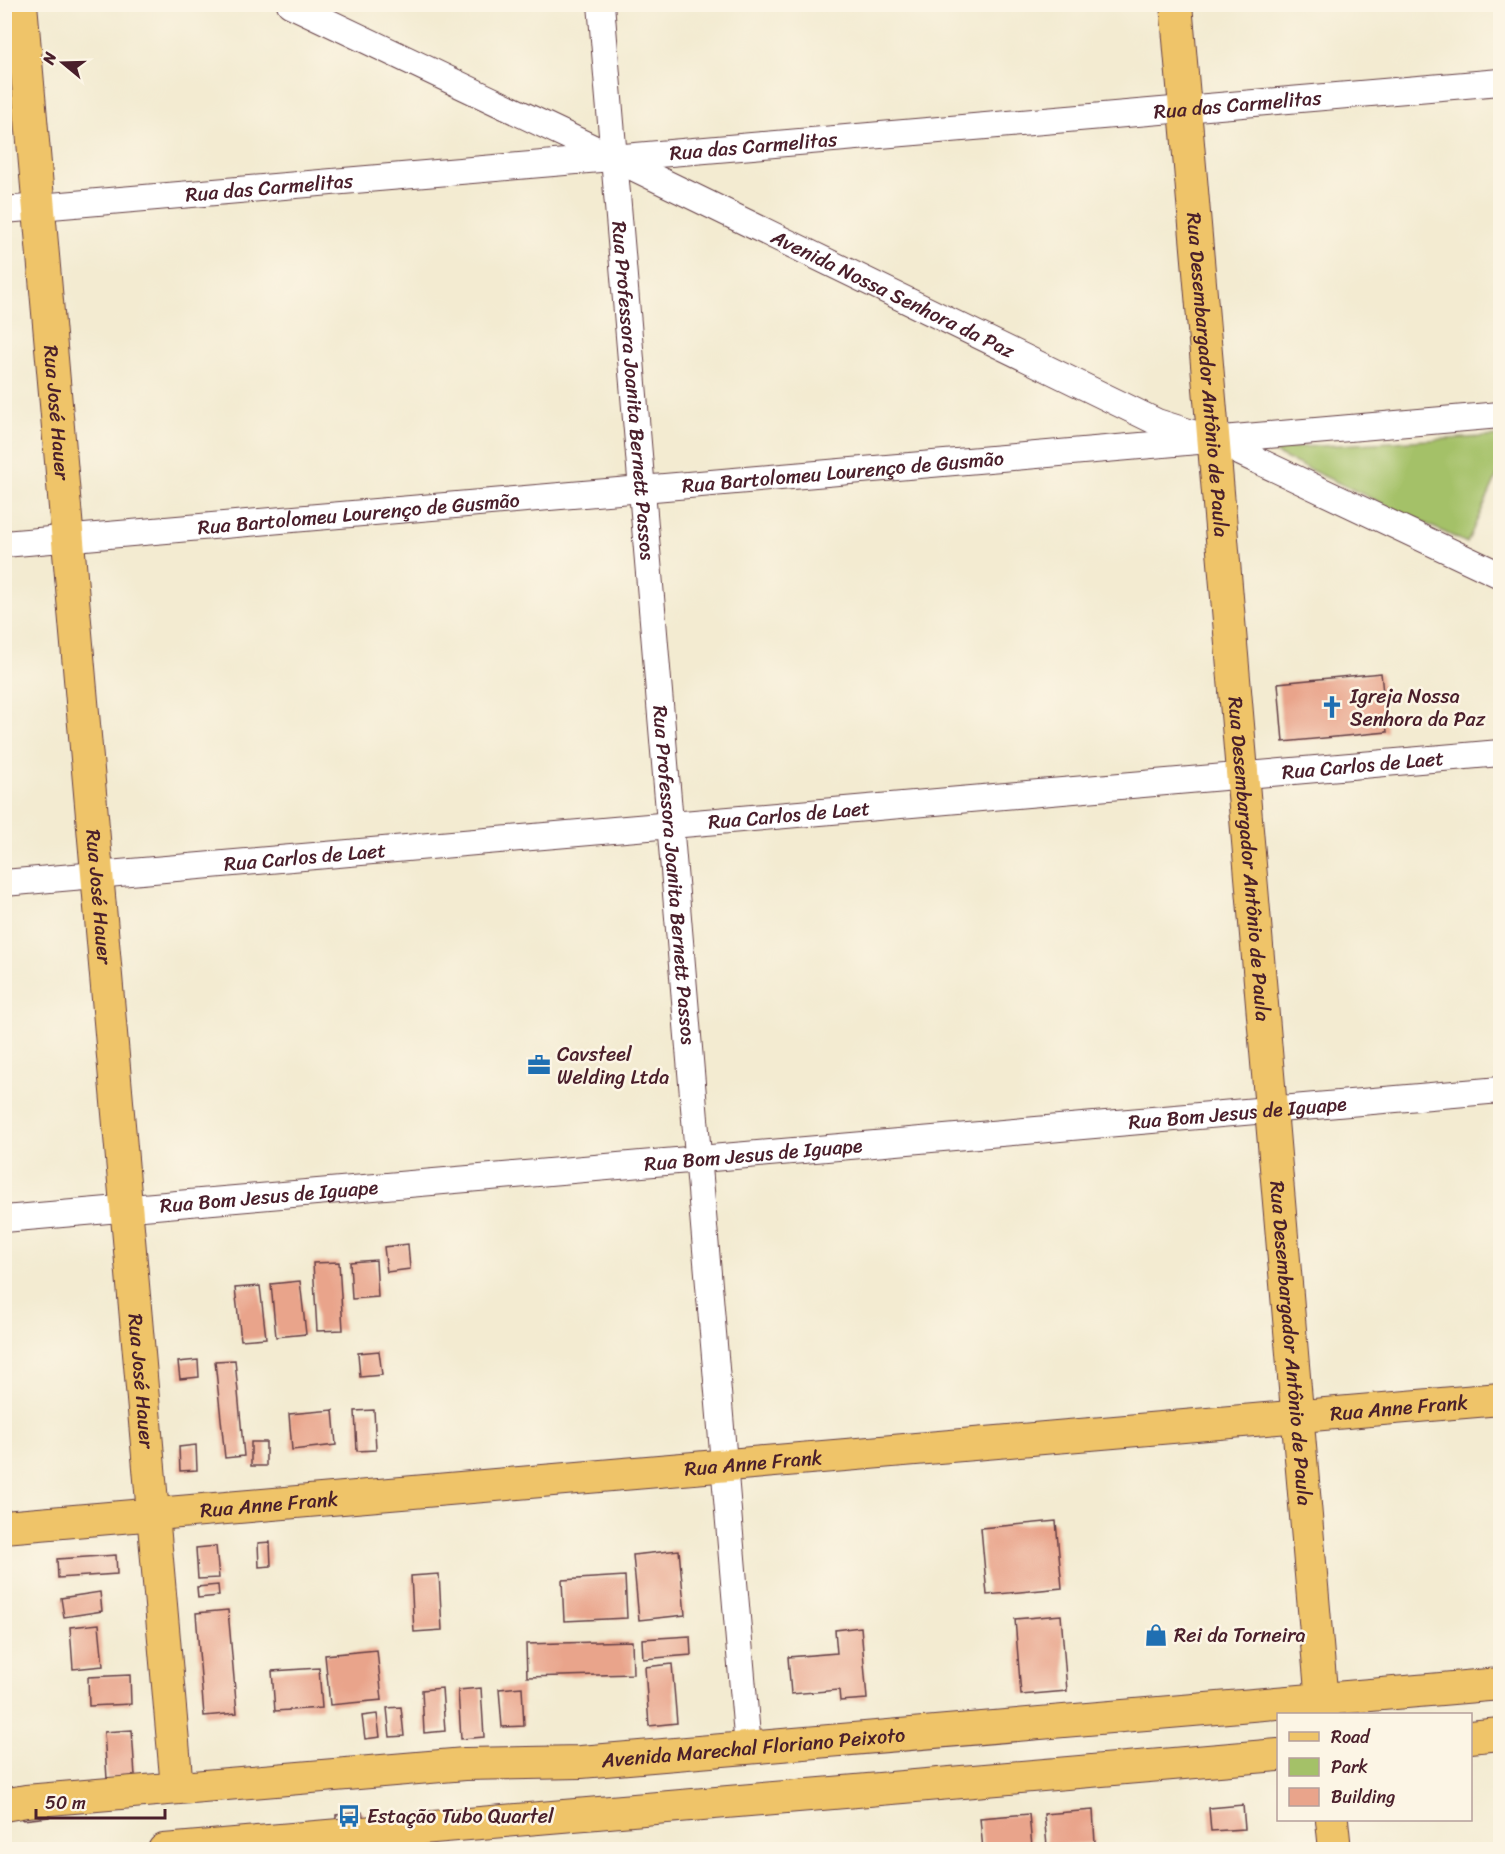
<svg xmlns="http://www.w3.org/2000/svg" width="1505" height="1854" viewBox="0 0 1505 1854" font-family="Sriracha,sans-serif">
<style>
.green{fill:#a4c168;stroke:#77704a;stroke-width:1.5}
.building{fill:#e9a48b}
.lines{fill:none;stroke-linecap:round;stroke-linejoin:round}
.minor-casing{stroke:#633e44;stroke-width:28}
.major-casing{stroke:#633e44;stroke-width:34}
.minor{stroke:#fff;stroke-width:26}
.major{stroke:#efc469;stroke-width:32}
.labels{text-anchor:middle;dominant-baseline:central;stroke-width:5;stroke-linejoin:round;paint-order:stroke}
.street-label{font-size:20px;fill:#4a1f2b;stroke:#fcf5e5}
.poi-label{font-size:20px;fill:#4a1f2b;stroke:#fcf5e5;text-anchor:start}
</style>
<rect width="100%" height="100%" fill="#fcf5e5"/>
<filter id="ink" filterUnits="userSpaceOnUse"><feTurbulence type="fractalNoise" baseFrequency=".0167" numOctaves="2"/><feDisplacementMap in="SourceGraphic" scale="12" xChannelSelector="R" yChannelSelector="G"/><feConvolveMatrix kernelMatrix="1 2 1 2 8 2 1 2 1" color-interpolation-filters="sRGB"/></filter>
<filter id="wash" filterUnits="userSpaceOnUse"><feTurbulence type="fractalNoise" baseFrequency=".008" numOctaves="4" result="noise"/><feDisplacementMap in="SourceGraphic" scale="24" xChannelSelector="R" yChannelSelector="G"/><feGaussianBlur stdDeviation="1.35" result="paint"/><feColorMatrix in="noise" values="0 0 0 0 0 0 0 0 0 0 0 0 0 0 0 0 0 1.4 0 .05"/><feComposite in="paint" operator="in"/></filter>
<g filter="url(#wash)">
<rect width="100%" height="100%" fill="#f3ebd1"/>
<polygon class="green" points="1500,436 1500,469 1467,543 1266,449"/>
<g id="blocks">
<g class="building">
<polygon points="1381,673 1387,732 1283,742 1278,683"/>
<polygon points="408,1244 410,1269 387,1272 384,1247"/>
<polygon points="376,1260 378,1297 352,1299 350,1262"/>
<polygon points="339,1262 343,1330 317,1331 313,1263"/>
<polygon points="300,1281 306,1334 276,1337 271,1284"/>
<polygon points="260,1286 266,1338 241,1340 235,1288"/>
<polygon points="379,1351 382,1375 360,1377 358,1353"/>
<polygon points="198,1360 199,1377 180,1379 178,1362"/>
<polygon points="235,1360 244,1456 225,1458 215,1361"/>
<polygon points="333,1410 336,1445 292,1450 289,1414"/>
<polygon points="374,1410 376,1450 357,1451 355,1411"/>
<rect x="251" y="1442" width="15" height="24"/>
<polygon points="196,1445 197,1470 180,1471 179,1447"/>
<polygon points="1056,1521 1062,1588 987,1595 981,1528"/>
<polygon points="270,1542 271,1566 259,1567 258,1543"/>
<polygon points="216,1546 219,1578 198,1579 196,1548"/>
<polygon points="679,1550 685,1615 639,1620 633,1555"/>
<polygon points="116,1555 117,1574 58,1578 57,1559"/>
<polygon points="439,1574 442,1630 414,1632 411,1576"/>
<polygon points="625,1576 627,1618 564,1621 562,1580"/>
<polygon points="218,1585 219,1596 198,1598 197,1587"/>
<polygon points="100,1592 102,1611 64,1617 61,1598"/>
<polygon points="228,1610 237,1713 204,1716 196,1613"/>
<polygon points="1061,1615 1067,1691 1021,1695 1015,1619"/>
<polygon points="99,1624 103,1666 73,1669 70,1627"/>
<polygon points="861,1627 867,1699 840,1701 839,1690 791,1694 788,1657 837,1653 835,1630"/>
<polygon points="690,1636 691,1655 643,1659 642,1639"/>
<polygon points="632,1641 633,1674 527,1677 526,1644"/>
<polygon points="377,1650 382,1700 330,1705 325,1655"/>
<polygon points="672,1664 677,1723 649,1726 645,1667"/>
<polygon points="319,1668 322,1708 275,1711 272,1671"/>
<polygon points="130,1675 131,1704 89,1706 88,1677"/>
<polygon points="522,1687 524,1726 502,1727 499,1689"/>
<polygon points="442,1688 445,1731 424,1733 422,1690"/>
<polygon points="481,1688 484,1737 461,1739 458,1690"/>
<polygon points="401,1707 404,1736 390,1737 387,1708"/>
<polygon points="377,1714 380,1737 365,1739 362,1716"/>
<polygon points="132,1730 135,1776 107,1779 104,1732"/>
<polygon points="1243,1805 1245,1829 1211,1831 1209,1808"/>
<polygon points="1093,1810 1095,1843 1047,1846 1044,1814"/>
<polygon points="49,1812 49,1817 23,1820 22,1814"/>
<polygon points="362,1812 363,1817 336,1820 336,1815"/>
<polygon points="1029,1814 1032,1847 983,1850 980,1818"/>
</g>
</g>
</g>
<g filter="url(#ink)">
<use href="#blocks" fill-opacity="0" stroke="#633e44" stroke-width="1.5"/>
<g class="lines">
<g class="minor-casing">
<g id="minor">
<path id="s1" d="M 290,4 L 614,158 L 1157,422 L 1214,440 L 1500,575"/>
<path id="s2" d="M 601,4 L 748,1748"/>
<path id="s3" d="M 4,210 L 1500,82"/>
<path id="s4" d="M 4,544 L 1500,415"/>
<path id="s5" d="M 4,883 L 1500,753"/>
<path id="s6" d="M 4,1219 L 1500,1090"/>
</g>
</g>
<g class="major-casing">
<g id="major">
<path id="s7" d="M 21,4 L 177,1788"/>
<path id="s8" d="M 1176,4 L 1323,1714"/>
<path id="s9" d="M 4,1527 L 1500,1399"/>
<polyline points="1470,1737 1500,1734"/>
<path id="s10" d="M 4,1805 L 26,1801 L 465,1764 L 581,1762 L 1500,1684"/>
<polyline points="1332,1820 1335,1850"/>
<polyline points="164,1850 1278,1755"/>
</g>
</g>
<use href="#minor" class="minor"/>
<use href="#major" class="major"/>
</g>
</g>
<defs>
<g id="church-bare" transform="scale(1.8)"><path d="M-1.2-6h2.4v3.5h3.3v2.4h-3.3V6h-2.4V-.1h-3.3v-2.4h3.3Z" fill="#1f6fb2" stroke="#fcf5e5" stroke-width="2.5" paint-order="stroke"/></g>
<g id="office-bare" transform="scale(1.8)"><path d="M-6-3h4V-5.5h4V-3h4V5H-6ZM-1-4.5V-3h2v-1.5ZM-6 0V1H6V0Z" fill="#1f6fb2" stroke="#fcf5e5" stroke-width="2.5" paint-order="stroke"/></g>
<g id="shop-bare" transform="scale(1.8)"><path d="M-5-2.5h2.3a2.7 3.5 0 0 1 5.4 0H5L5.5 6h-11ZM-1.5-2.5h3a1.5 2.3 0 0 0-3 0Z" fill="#1f6fb2" stroke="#fcf5e5" stroke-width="2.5" paint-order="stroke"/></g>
<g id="bus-bare" transform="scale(1.8)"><path d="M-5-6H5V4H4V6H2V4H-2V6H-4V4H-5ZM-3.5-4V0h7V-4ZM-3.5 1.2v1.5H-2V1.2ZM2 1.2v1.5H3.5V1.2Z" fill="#1f6fb2" stroke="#fcf5e5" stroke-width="2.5" paint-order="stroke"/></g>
</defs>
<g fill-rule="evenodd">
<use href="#church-bare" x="1332" y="707"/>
<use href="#office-bare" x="539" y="1065"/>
<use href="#shop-bare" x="1156" y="1635"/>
<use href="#bus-bare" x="349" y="1816"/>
</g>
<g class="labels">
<g class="street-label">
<text stroke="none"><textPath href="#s3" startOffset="1238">Rua das Carmelitas</textPath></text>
<text stroke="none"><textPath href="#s3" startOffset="752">Rua das Carmelitas</textPath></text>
<text stroke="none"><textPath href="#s3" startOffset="266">Rua das Carmelitas</textPath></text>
<text stroke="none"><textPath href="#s1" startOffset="669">Avenida Nossa Senhora da Paz</textPath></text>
<text stroke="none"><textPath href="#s8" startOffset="372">Rua Desembargador Antônio de Paula</textPath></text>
<text stroke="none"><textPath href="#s2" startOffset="388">Rua Professora Joanita Bernett Passos</textPath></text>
<text stroke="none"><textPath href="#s7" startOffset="410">Rua José Hauer</textPath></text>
<text stroke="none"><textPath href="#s4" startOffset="842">Rua Bartolomeu Lourenço de Gusmão</textPath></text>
<text stroke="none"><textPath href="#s4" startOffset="356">Rua Bartolomeu Lourenço de Gusmão</textPath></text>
<text stroke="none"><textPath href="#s5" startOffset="1364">Rua Carlos de Laet</textPath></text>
<text stroke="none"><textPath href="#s5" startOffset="788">Rua Carlos de Laet</textPath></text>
<text stroke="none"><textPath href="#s5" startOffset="302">Rua Carlos de Laet</textPath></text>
<text stroke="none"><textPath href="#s8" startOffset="858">Rua Desembargador Antônio de Paula</textPath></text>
<text stroke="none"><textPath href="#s2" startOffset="874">Rua Professora Joanita Bernett Passos</textPath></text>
<text stroke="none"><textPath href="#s7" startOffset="896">Rua José Hauer</textPath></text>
<text stroke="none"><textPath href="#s6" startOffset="1238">Rua Bom Jesus de Iguape</textPath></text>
<text stroke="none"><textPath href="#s6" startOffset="752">Rua Bom Jesus de Iguape</textPath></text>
<text stroke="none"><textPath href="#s6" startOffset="266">Rua Bom Jesus de Iguape</textPath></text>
<text stroke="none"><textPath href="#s8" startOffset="1344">Rua Desembargador Antônio de Paula</textPath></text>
<text stroke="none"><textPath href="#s7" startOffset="1382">Rua José Hauer</textPath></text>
<text stroke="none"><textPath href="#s9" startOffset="1400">Rua Anne Frank</textPath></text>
<text stroke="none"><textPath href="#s9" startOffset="752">Rua Anne Frank</textPath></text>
<text stroke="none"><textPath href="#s9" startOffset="266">Rua Anne Frank</textPath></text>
<text stroke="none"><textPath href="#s10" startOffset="752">Avenida Marechal Floriano Peixoto</textPath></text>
</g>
<g class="poi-label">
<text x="1350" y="696">Igreja Nossa<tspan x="1350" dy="23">Senhora da Paz</tspan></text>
<text x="557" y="1054">Cavsteel<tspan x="557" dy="23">Welding Ltda</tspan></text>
<text x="1174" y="1635">Rei da Torneira</text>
<text x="367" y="1816">Estação Tubo Quartel</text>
</g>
</g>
<rect width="1505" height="1854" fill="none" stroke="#fcf5e5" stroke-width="24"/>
<rect x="1277" y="1713" width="195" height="108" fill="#fcf5e5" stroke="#b59f9b" stroke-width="1.5"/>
<rect x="1289" y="1732" width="30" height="9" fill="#efc469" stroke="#b59f9b" stroke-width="1.5"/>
<text x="1331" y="1743" font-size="18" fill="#4a1f2b">Road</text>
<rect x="1289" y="1758" width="30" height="18" fill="#a4c168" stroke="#b59f9b" stroke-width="1.5"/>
<text x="1331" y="1773" font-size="18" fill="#4a1f2b">Park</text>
<rect x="1289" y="1788" width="30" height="18" fill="#e9a48b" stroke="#b59f9b" stroke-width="1.5"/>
<text x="1331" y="1803" font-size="18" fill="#4a1f2b">Building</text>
<g transform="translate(63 63) rotate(289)" stroke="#fcf5e5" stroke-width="4.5" paint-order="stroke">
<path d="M0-4.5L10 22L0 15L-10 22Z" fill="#4a1f2b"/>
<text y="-9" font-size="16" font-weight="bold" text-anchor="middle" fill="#4a1f2b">N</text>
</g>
<path d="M36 1809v9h129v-9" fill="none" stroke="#4a1f2b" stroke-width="3"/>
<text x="45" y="1809" font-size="18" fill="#4a1f2b" stroke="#fcf5e5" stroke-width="4.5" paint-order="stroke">50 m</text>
</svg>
